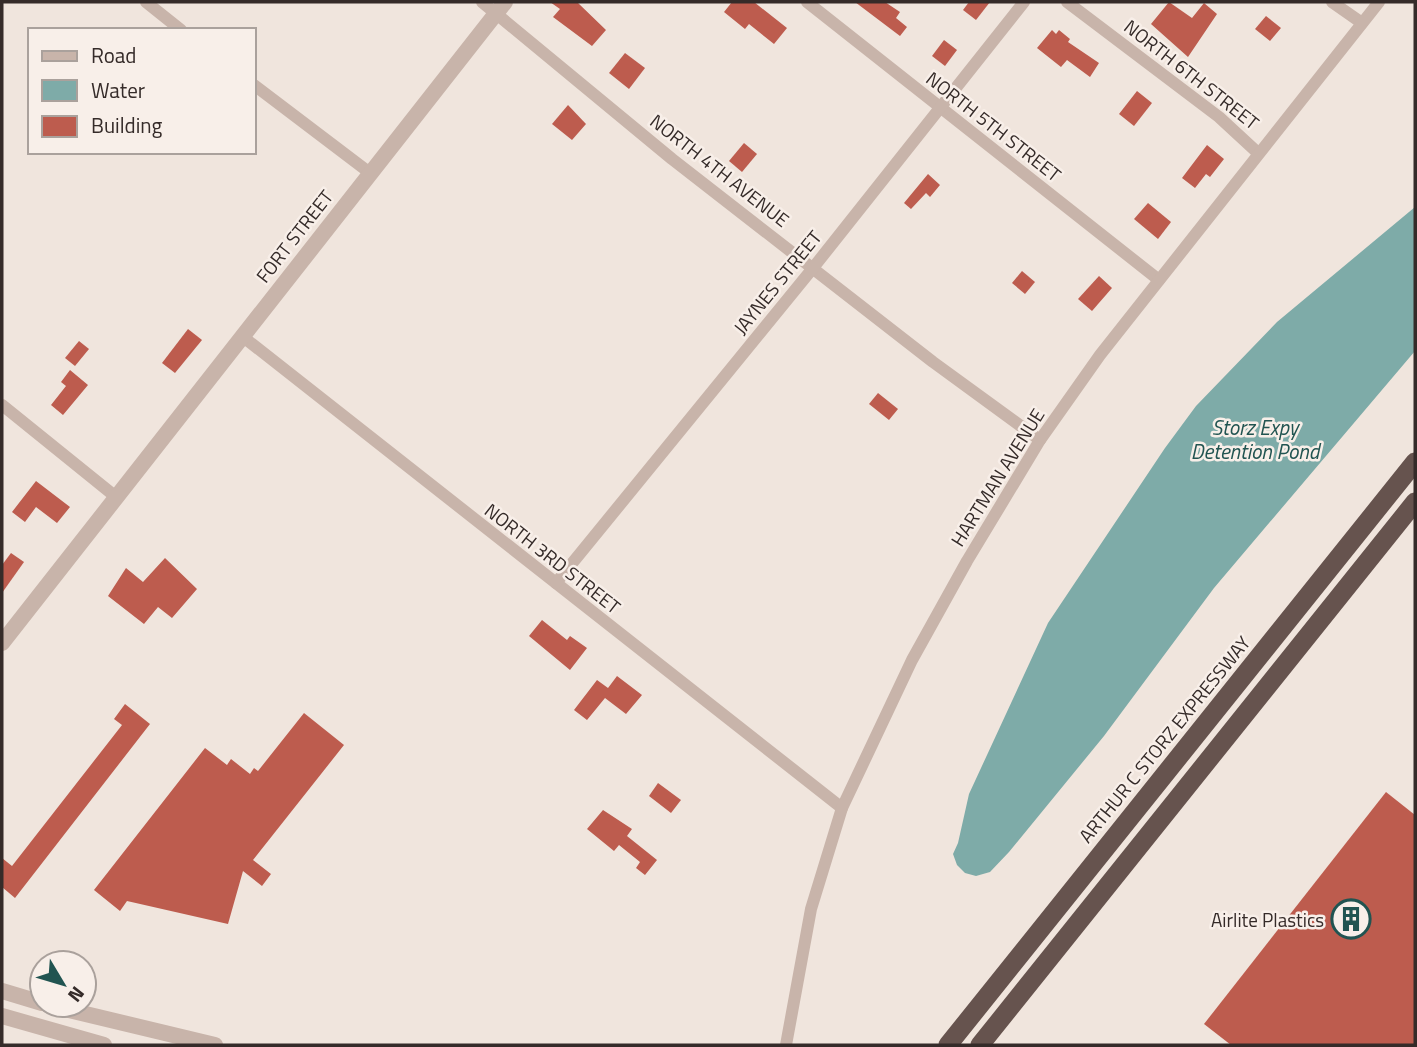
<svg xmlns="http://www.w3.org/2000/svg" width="1417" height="1047" viewBox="0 0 1417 1047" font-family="'Titillium Web',sans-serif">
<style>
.water{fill:#7eaba8}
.building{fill:#bd5c4e}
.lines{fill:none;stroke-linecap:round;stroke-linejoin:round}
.minor{stroke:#c8b4aa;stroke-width:12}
.tertiary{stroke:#c8b4aa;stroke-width:16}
.trunk{stroke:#66534e;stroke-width:19}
.labels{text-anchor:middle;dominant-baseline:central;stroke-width:5;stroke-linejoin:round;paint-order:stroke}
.street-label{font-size:19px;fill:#352b29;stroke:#f8efe9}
.poi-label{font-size:19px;fill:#352b29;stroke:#f8efe9;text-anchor:end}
.water-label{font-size:21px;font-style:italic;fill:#215451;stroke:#f8efe9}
</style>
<rect width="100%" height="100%" fill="#f0e5dd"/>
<polygon class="water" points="1415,207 1415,351 1214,588 1104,736 1009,852 990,872 976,876 965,873 957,865 953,854 958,843 969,794 1048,623 1165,448 1196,406 1277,322"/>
<g class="building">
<polygon points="550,2 577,2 606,30 592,46 553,17 560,9"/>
<polygon points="732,2 754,2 787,28 774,44 749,24 745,29 724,12"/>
<polygon points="855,2 885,2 900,12 896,18 907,27 900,36"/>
<polygon points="969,2 990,2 976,20 963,10"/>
<polygon points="1169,2 1192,18 1204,3 1217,14 1188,57 1151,24"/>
<polygon points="1266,16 1281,28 1270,41 1255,29"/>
<polygon points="1052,30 1056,34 1059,30 1070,39 1068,42 1099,63 1090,77 1067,60 1061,67 1037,48"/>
<polygon points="944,40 957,50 945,66 932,56"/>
<polygon points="625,53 645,68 629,89 609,73"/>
<polygon points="1137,91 1152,103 1134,126 1119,114"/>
<polygon points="568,105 586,124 572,140 552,124"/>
<polygon points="744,143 757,154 742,172 729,161"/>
<polygon points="1207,145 1224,159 1210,177 1206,174 1195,188 1182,178"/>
<polygon points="928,174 940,185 930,197 926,193 911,209 904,203"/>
<polygon points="1148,203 1171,222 1158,239 1134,219"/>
<polygon points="1022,271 1035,282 1025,294 1012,283"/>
<polygon points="1099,276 1112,288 1092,311 1078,299"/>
<polygon points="188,329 202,340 175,373 162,363"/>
<polygon points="79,341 89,349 75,366 65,358"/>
<polygon points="70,370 88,385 63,415 51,405 66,386 61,382"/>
<polygon points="878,393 898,409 889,420 869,404"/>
<polygon points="36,481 70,507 57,523 36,507 25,522 12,512"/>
<polygon points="11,553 24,562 2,593 2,565"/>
<polygon points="165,558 197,589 172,618 158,607 144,624 108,596 126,568 143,582"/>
<polygon points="542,620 567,640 570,636 587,648 570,670 529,636"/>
<polygon points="617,676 642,695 626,714 605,698 587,720 574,710 597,680 608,688"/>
<polygon points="125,704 150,724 15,898 2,887 2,858 12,866 122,725 114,719"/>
<polygon points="304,713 344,745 253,860 271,874 262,886 243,871 228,924 127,901 120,911 94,890 205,748 227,765 231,759 250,774 254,768 258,771"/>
<polygon points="658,783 681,800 671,813 649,796"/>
<polygon points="1386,792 1415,815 1415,1045 1231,1045 1204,1024"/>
<polygon points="603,810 632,829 627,836 657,860 645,875 636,868 640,862 619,845 614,851 587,829"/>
</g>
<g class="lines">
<g class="minor">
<polyline points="146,2 181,30"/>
<polyline points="482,2 672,159 933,362 1040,440"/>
<polyline points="807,2 1159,280"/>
<polyline points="1067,2 1219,117 1258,153"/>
<polyline points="1332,2 1362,23"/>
<polyline points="254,85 370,173"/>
<polyline points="242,336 842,808"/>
<polyline points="2,405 116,497"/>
<polyline points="556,583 813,268 1024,2"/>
<polyline points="786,1045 811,909 842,808 912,660 967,561 1040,440 1100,355 1379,2"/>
</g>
<g class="tertiary">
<polyline points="2,643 505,2"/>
<polyline points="2,991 42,1003"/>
<polyline points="48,1005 215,1045"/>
<polyline points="2,1016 104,1045"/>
</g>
<g class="trunk">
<polyline points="948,1045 1415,462"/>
<polyline points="980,1045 1415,502"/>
</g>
</g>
<defs>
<g id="building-ring" transform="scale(2.0125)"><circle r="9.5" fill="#f8efe9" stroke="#215451" stroke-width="1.5"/><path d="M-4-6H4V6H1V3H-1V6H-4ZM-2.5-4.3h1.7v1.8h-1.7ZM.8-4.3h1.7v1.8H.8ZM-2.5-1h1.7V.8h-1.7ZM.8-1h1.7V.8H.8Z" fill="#215451"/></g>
</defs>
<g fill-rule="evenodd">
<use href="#building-ring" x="1351" y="919"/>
</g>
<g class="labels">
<g class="street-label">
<text transform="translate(1192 74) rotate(38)">NORTH 6TH STREET</text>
<text transform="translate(994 126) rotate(38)">NORTH 5TH STREET</text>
<text transform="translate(720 170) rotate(38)">NORTH 4TH AVENUE</text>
<text transform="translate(294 236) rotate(-52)">FORT STREET</text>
<text transform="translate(777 282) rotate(-51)">JAYNES STREET</text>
<text transform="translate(997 477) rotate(-58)">HARTMAN AVENUE</text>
<text transform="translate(553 558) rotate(38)">NORTH 3RD STREET</text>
<text transform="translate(1164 739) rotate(-51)">ARTHUR C STORZ EXPRESSWAY</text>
</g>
<g class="poi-label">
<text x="1324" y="919">Airlite Plastics</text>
</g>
<g class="water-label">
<text x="1255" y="427">Storz Expy<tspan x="1255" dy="24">Detention Pond</tspan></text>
</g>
</g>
<rect width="1417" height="1047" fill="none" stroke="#352b29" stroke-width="7"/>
<rect x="28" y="28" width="228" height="126" fill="#f8efe9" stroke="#aaa19c" stroke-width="2"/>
<rect x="42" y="51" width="35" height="10" fill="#c8b4aa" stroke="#aaa19c" stroke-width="2"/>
<text x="91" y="63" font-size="21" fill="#352b29">Road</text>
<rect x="42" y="80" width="35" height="21" fill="#7eaba8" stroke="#aaa19c" stroke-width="2"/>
<text x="91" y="98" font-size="21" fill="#352b29">Water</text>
<rect x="42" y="116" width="35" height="21" fill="#bd5c4e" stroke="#aaa19c" stroke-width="2"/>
<text x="91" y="133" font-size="21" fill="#352b29">Building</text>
<g transform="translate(63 984) rotate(128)"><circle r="33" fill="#f8efe9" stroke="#aaa19c" stroke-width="2"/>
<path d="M0-5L12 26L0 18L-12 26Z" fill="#215451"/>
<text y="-10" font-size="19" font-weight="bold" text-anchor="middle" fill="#352b29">N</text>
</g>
</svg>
